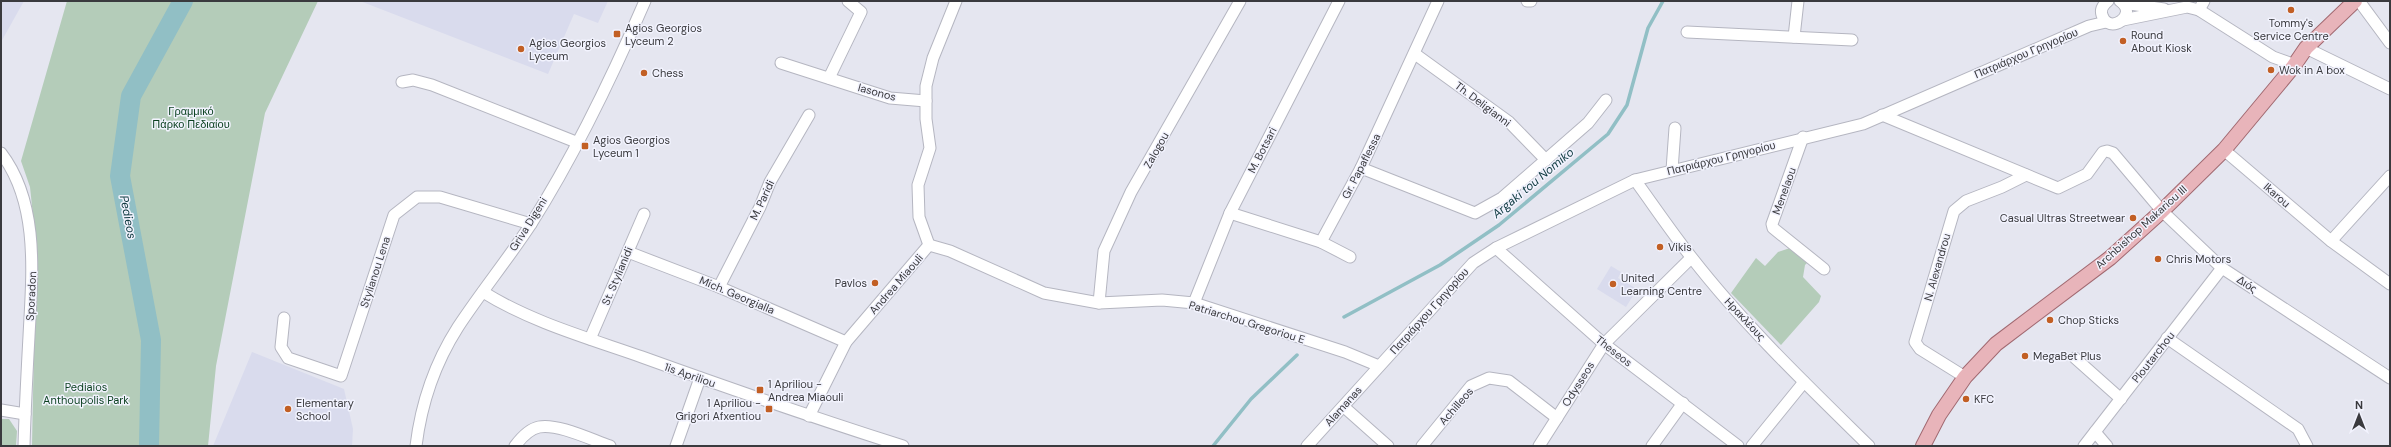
<svg xmlns="http://www.w3.org/2000/svg" width="2391" height="447" viewBox="0 0 2391 447" font-family="'DM Sans',sans-serif">
<style>
.built{fill:#d9dbed}
.green{fill:#b4ccb9}
.lines{fill:none;stroke-linecap:round;stroke-linejoin:round}
.stream{stroke:#91bfc5;stroke-width:3.5}
.river{stroke:#91bfc5;stroke-width:20}
.minor-casing{stroke:#b5b6c1;stroke-width:13}
.major-casing{stroke:#a16971;stroke-width:16}
.minor{stroke:#fff;stroke-width:11}
.major{stroke:#e8b4ba;stroke-width:14}
.poi-dot{fill:#c25f24;stroke:#f2f3fe;stroke-width:1.5}
.labels{text-anchor:middle;dominant-baseline:central;stroke-width:3;stroke-linejoin:round;paint-order:stroke}
.poi-label{font-size:11px;fill:#3a3a3e;stroke:#f2f3fe;text-anchor:start}
.street-label{font-size:11px;fill:#3a3a3e;stroke:#f2f3fe}
.park-label{font-size:11px;fill:#093f1e;stroke:#f2f3fe}
.water-label{font-size:12px;font-style:italic;fill:#0f3a40;stroke:#f2f3fe}
</style>
<rect width="100%" height="100%" fill="#e5e6f0"/>
<g class="built">
<polygon points="1,1 24,1 1,42"/>
<polygon points="360,1 608,1 598,23 574,14 548,74"/>
<polygon points="1611,266 1621,272 1618,278 1637,289 1626,307 1597,289"/>
<polygon points="252,352 344,389 353,429 352,446 213,446"/>
</g>
<g class="green">
<polygon points="67,1 318,1 265,113 216,366 208,446 32,446 36,244 30,187 21,161"/>
<polygon points="1793,247 1809,261 1805,265 1803,277 1821,296 1819,302 1781,345 1731,293 1756,258 1765,266 1778,252"/>
<polygon points="1,419 9,419 17,431 16,446 1,446"/>
</g>
<g class="lines">
<g class="stream">
<polyline points="1344,317 1440,265 1499,225 1608,134 1627,105 1648,28 1663,1"/>
<polyline points="1213,446 1251,399 1297,355"/>
</g>
<polyline class="river" points="149,446 151,340 120,176 131,96 183,1"/>
<g class="minor-casing">
<g id="minor">
<polyline points="1527,1 1531,1"/>
<path d="M 2108,1 C 2103,5 2100,9 2102,15 C 2108,36 2140,15 2120,1"/>
<polyline points="2359,1 2390,43"/>
<polyline points="2123,3 2164,9"/>
<polyline points="2199,10 2204,1"/>
<polyline points="2123,20 2187,7 2199,10 2273,57 2295,65"/>
<polyline points="1687,32 1852,40"/>
<polyline points="1794,37 1798,1"/>
<polyline points="2306,48 2390,89"/>
<polyline points="1415,54 1509,122 1546,160"/>
<polyline points="781,63 890,98 926,101"/>
<polyline points="829,78 861,12 848,1"/>
<polyline points="402,82 413,80 432,85 576,142"/>
<polyline points="1882,115 2058,188 2087,174 2103,152 2107,151 2113,153 2162,211 2222,268 2390,378"/>
<polyline points="1803,137 1772,224 1773,228 1824,269"/>
<polyline points="2224,150 2331,241 2390,284"/>
<path d="M 1,153 C 40,204 32,276 29,336 C 27,373 25,409 24,446"/>
<polyline points="1361,168 1475,213 1502,198 1588,123 1606,100"/>
<polyline points="1672,170 1675,128"/>
<path d="M 1635,180 C 1654,206 1672,233 1692,258 C 1745,326 1808,386 1869,446"/>
<polyline points="1230,213 1321,242 1361,168 1438,1"/>
<polyline points="2331,241 2390,176"/>
<polyline points="1321,242 1350,257"/>
<polyline points="929,245 950,251 1044,293 1099,303 1162,300 1194,303 1345,352 1379,366"/>
<polyline points="929,245 919,217 918,185 930,148 926,119 926,86 933,58 956,1"/>
<polyline points="1496,248 1604,344 1738,446"/>
<polyline points="628,252 719,287 846,342"/>
<polyline points="719,287 760,207 770,182 809,115"/>
<path d="M 483,292 C 531,322 588,338 642,357 C 728,388 815,418 903,446"/>
<polyline points="1099,303 1104,251 1131,192 1240,1"/>
<polyline points="1194,303 1230,213 1339,1"/>
<polyline points="284,318 281,347 288,358 341,376 394,215 417,197 440,197 531,224"/>
<polyline points="2167,338 2298,429 2307,446"/>
<polyline points="590,339 644,214"/>
<polyline points="2075,358 2121,399"/>
<polyline points="1965,377 1920,349 1915,342 1954,211 1966,201 2002,187 2026,175"/>
<polyline points="1344,407 1388,446"/>
<polyline points="1,410 25,414"/>
<polyline points="809,416 846,342 929,245"/>
<polyline points="2095,432 2107,446"/>
<path d="M 416,446 C 421,405 435,363 458,327 C 481,292 508,259 531,224 C 574,156 613,75 645,1"/>
<path d="M 515,446 C 521,438 529,429 539,427 C 557,423 592,440 610,446"/>
<polyline points="676,446 700,378"/>
<polyline points="1307,446 1473,263 1496,248 1635,180 1863,124 2089,26 2106,22"/>
<polyline points="1422,446 1471,386 1489,378 1509,381 1557,418"/>
<polyline points="1539,446 1604,344 1691,258"/>
<polyline points="1652,446 1683,403"/>
<polyline points="1752,446 1804,382"/>
<polyline points="2084,446 2222,268"/>
</g>
</g>
<g class="major-casing">
<polyline id="major" points="1923,446 1939,415 1965,377 1996,344 2110,258 2162,211 2224,150 2293,67 2306,48 2355,1"/>
</g>
<use href="#minor" class="minor"/>
<use href="#major" class="major"/>
</g>
<g class="poi-dot">
<circle cx="2291" cy="10" r="4"/>
<rect x="613" y="30" width="8" height="8" rx="2"/>
<circle cx="2123" cy="41" r="4"/>
<circle cx="521" cy="49" r="4"/>
<circle cx="2271" cy="70" r="4"/>
<circle cx="644" cy="73" r="4"/>
<rect x="581" y="142" width="8" height="8" rx="2"/>
<circle cx="2133" cy="218" r="4"/>
<circle cx="1660" cy="247" r="4"/>
<circle cx="2158" cy="259" r="4"/>
<circle cx="875" cy="283" r="4"/>
<circle cx="1613" cy="284" r="4"/>
<circle cx="2050" cy="320" r="4"/>
<circle cx="2025" cy="356" r="4"/>
<rect x="756" y="386" width="8" height="8" rx="2"/>
<circle cx="1966" cy="399" r="4"/>
<circle cx="288" cy="409" r="4"/>
<rect x="765" y="405" width="8" height="8" rx="2"/>
</g>
<g class="labels">
<g class="poi-label">
<text x="2291" y="23" text-anchor="middle">Tommy's<tspan x="2291" dy="13">Service Centre</tspan></text>
<text x="625" y="28">Agios Georgios<tspan x="625" dy="13">Lyceum 2</tspan></text>
<text x="2131" y="35">Round<tspan x="2131" dy="13">About Kiosk</tspan></text>
<text x="529" y="43">Agios Georgios<tspan x="529" dy="13">Lyceum</tspan></text>
<text x="2279" y="70">Wok in A box</text>
<text x="652" y="73">Chess</text>
<text x="593" y="140">Agios Georgios<tspan x="593" dy="13">Lyceum 1</tspan></text>
<text x="2125" y="218" text-anchor="end">Casual Ultras Streetwear</text>
<text x="1668" y="247">Vikis</text>
<text x="2166" y="259">Chris Motors</text>
<text x="1621" y="278">United<tspan x="1621" dy="13">Learning Centre</tspan></text>
<text x="867" y="283" text-anchor="end">Pavlos</text>
<text x="2058" y="320">Chop Sticks</text>
<text x="2033" y="356">MegaBet Plus</text>
<text x="768" y="384">1 Apriliou -<tspan x="768" dy="13">Andrea Miaouli</tspan></text>
<text x="1974" y="399">KFC</text>
<text x="296" y="403">Elementary<tspan x="296" dy="13">School</tspan></text>
<text x="761" y="403" text-anchor="end">1 Apriliou -<tspan x="761" dy="13">Grigori Afxentiou</tspan></text>
</g>
<g class="street-label">
<text transform="translate(2026 53) rotate(-23)">Πατριάρχου Γρηγορίου</text>
<text transform="translate(877 92) rotate(15)">Iasonos</text>
<text transform="translate(1483 104) rotate(37)">Th. Deligianni</text>
<text transform="translate(1156 150) rotate(-61)">Zalogou</text>
<text transform="translate(1262 150) rotate(-63)">M. Botsari</text>
<text transform="translate(1721 158) rotate(-14)">Πατριάρχου Γρηγορίου</text>
<text transform="translate(1361 166) rotate(-63)">Gr. Papaflessa</text>
<text transform="translate(1784 191) rotate(-70)">Menelaou</text>
<text transform="translate(2277 195) rotate(41)">Ikarou</text>
<text transform="translate(762 200) rotate(-65)">M. Paridi</text>
<text transform="translate(528 224) rotate(-58)">Griva Digeni</text>
<text transform="translate(2141 227) rotate(-42)">Archbishop Makariou III</text>
<text transform="translate(1937 267) rotate(-74)">N. Alexandrou</text>
<text transform="translate(375 272) rotate(-72)">Stylianou Lena</text>
<text transform="translate(617 276) rotate(-67)">St. Stylianidi</text>
<text transform="translate(896 284) rotate(-49)">Andrea Miaouli</text>
<text transform="translate(2247 284) rotate(33)">Διός</text>
<text transform="translate(737 295) rotate(23)">Mich. Georgialla</text>
<text transform="translate(31 296) rotate(-87)">Sporadon</text>
<text transform="translate(1429 311) rotate(-48)">Πατριάρχου Γρηγορίου</text>
<text transform="translate(1745 319) rotate(47)">Ηρακλέους</text>
<text transform="translate(1247 322) rotate(17)">Patriarchou Gregoriou E</text>
<text transform="translate(1614 351) rotate(38)">Theseos</text>
<text transform="translate(2153 357) rotate(-52)">Ploutarchou</text>
<text transform="translate(690 375) rotate(19)">1is Apriliou</text>
<text transform="translate(1578 384) rotate(-58)">Odysseos</text>
<text transform="translate(1343 406) rotate(-48)">Alamanas</text>
<text transform="translate(1456 406) rotate(-49)">Achilleos</text>
</g>
<g class="park-label">
<text x="191" y="111">Γραμμικό<tspan x="191" dy="13">Πάρκο Πεδιαίου</tspan></text>
<text x="86" y="387">Pediaios<tspan x="86" dy="13">Anthoupolis Park</tspan></text>
</g>
<g class="water-label">
<text transform="translate(1533 183) rotate(-40)">Argaki tou Nomiko</text>
<text transform="translate(128 217) rotate(79)">Pedieos</text>
</g>
</g>
<rect width="2391" height="447" fill="none" stroke="#3a3a3e" stroke-width="4"/>
<g transform="translate(2359 415)" stroke="#f2f3fe" stroke-width="3" paint-order="stroke">
<path d="M0-3L7 15L0 10L-7 15Z" fill="#3a3a3e"/>
<text y="-6" font-size="11" font-weight="bold" text-anchor="middle" fill="#3a3a3e">N</text>
</g>
</svg>
